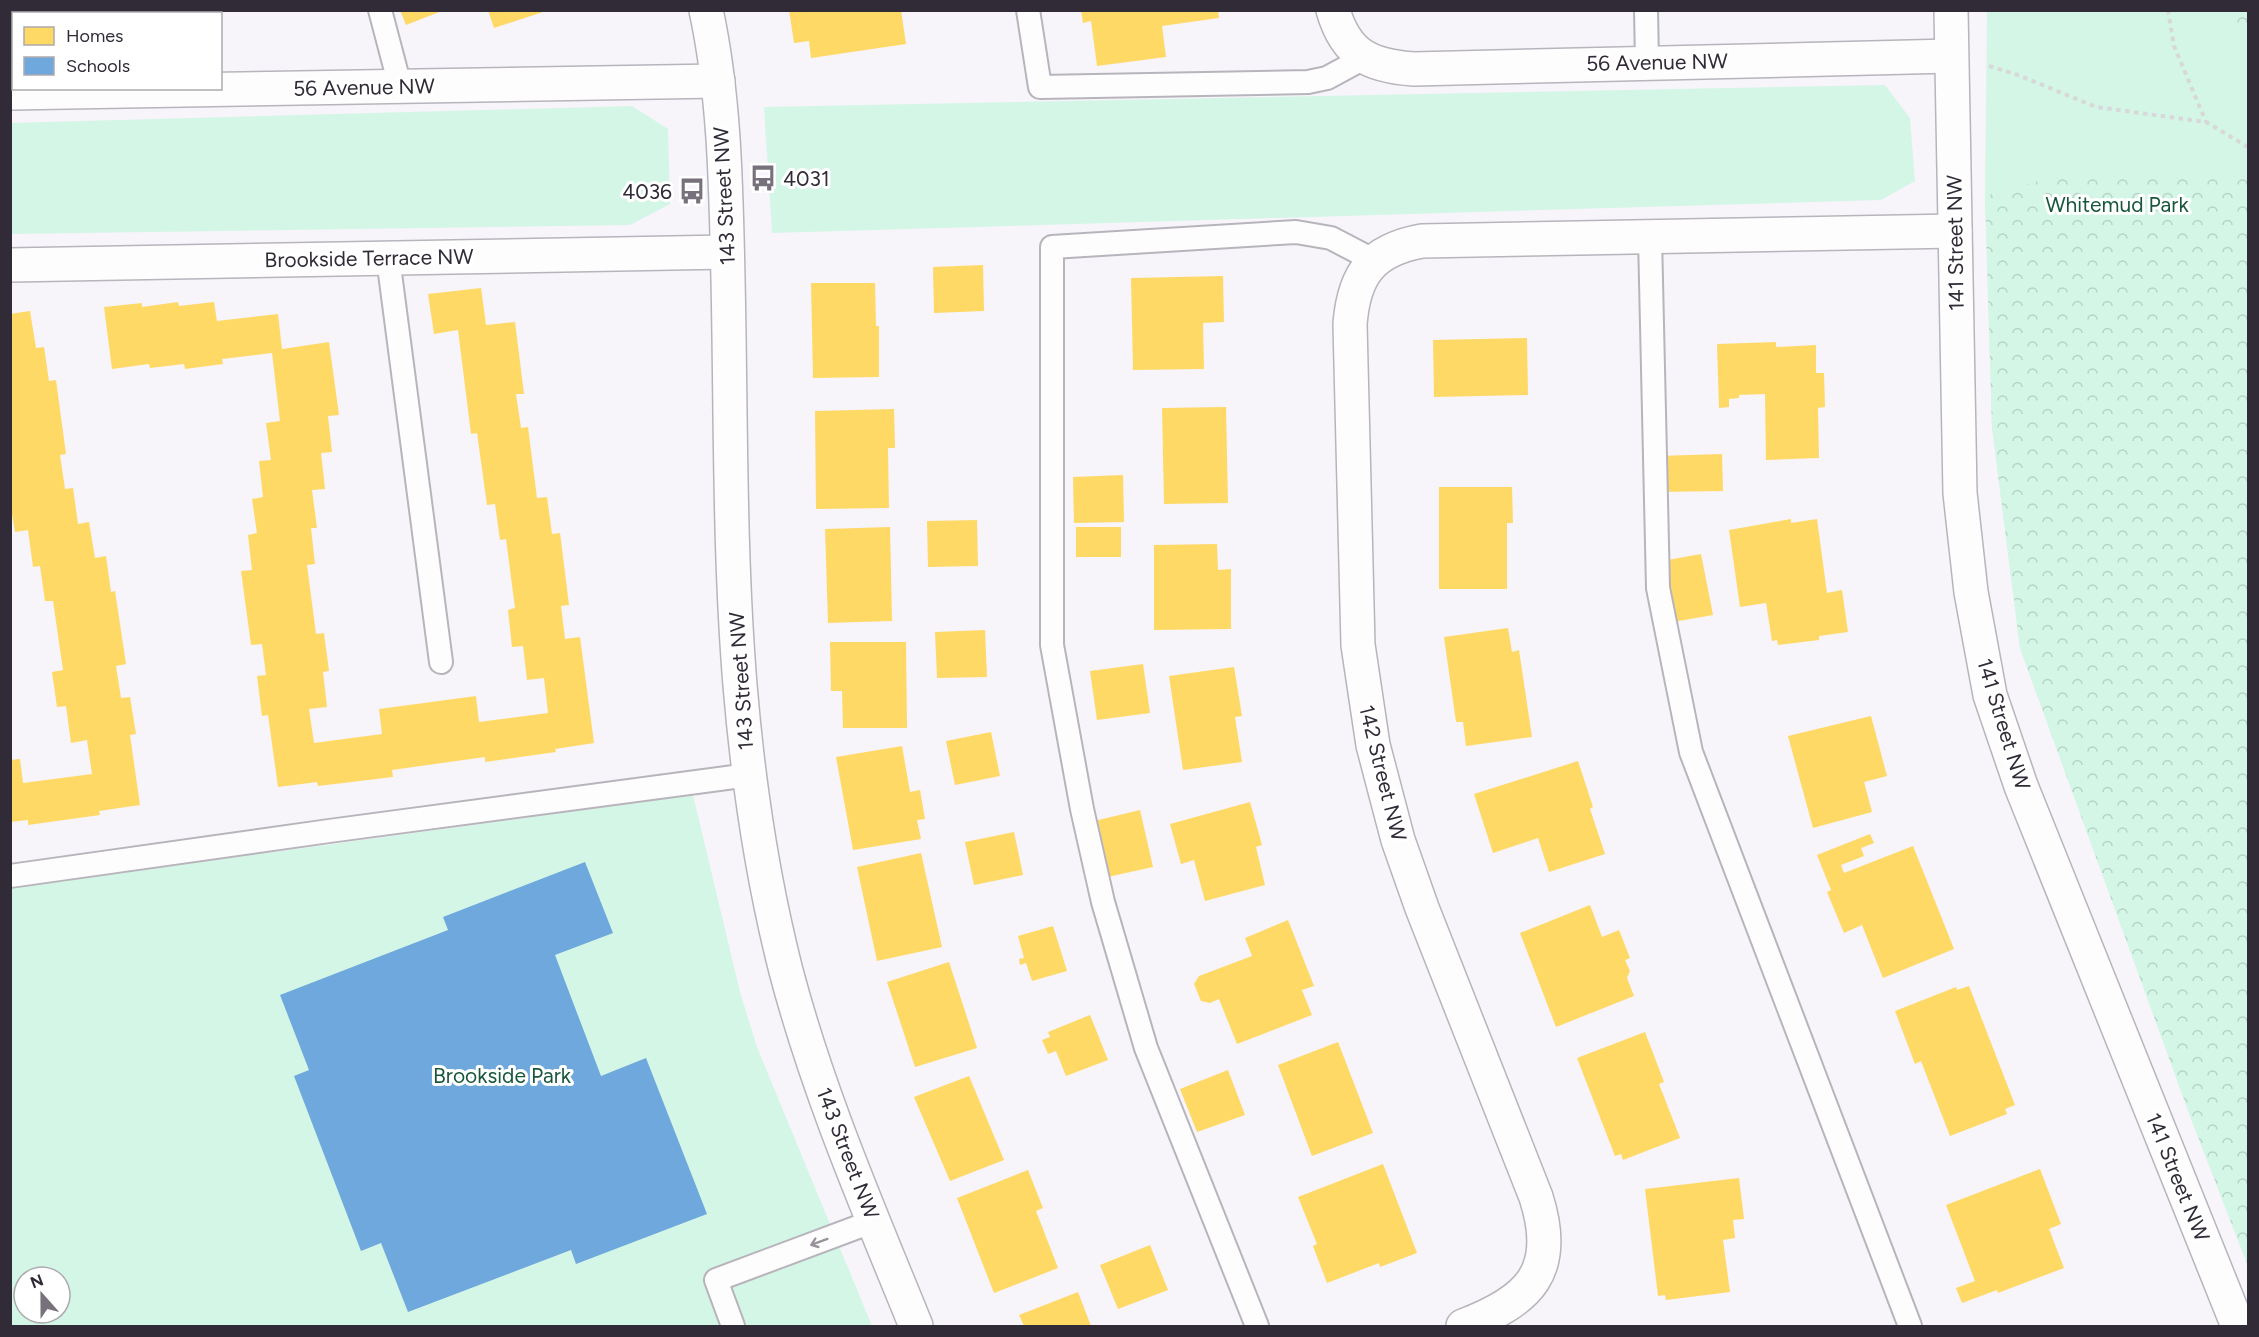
<svg xmlns="http://www.w3.org/2000/svg" width="2259" height="1337" viewBox="0 0 2259 1337" font-family="Figtree,sans-serif">
<style>
.green{fill:#d4f6e6;fill-rule:evenodd}
.forest{fill:url(#forest-crowns)}
.homes{fill:#ffd966}
.schools{fill:#6fa8dc}
.lines{fill:none;stroke-linecap:round;stroke-linejoin:round}
.service-casing{stroke:#b8b4bc;stroke-width:26}
.minor-casing{stroke:#b8b4bc;stroke-width:36}
.tertiary-casing{stroke:#b8b4bc;stroke-width:36}
.path{stroke:#d8d7d9;stroke-width:4;stroke-dasharray:4.5 4.5;stroke-linecap:butt}
.service{stroke:#fefdfe;stroke-width:22}
.minor{stroke:#fefdfe;stroke-width:33}
.tertiary{stroke:#fefdfe;stroke-width:33}
.oneway{stroke:#98949a}
.labels{text-anchor:middle;dominant-baseline:central;stroke-width:6;stroke-linejoin:round;paint-order:stroke}
.street-label{font-size:21px;fill:#312b37;stroke:#fff}
.poi-label{font-size:21px;fill:#312b37;stroke:#fff;text-anchor:start}
.park-label{font-size:21px;fill:#19573c;stroke:#fff}
</style>
<defs>
<pattern id="forest-crowns" width="20" height="18" patternUnits="userSpaceOnUse" patternTransform="scale(1.5)"><rect width="20" height="18" fill="#d4f6e6"/><path d="M2 6a3 3 0 1 1 6 0M12 15a3 3 0 1 1 6 0" fill="none" stroke="#b6d3c6"/></pattern>
</defs>
<rect width="100%" height="100%" fill="#f7f4fa"/>
<g class="green">
<polygon points="1987,11 2248,11 2248,1266 2193,1124 2020,648 1992,427 1985,196"/>
<polygon points="1885,85 1910,118 1915,181 1881,200 772,233 764,107"/>
<polygon points="632,106 668,129 670,204 630,225 11,234 11,123"/>
<path d="M 693,795 L 740,992 L 757,1047 L 872,1326 L 11,1326 L 10,888 ZM 24,1277 L 60,1277 L 60,1313 L 24,1313 Z"/>
</g>
<g class="forest">
<polygon points="2232,11 2248,11 2248,28 2240,30"/>
<polygon points="2248,170 2248,1266 2193,1124 2020,648 1992,427 1985,196 2053,177"/>
</g>
<g class="homes">
<polygon points="400,10 442,10 442,11 406,25"/>
<polygon points="488,10 546,10 546,11 494,28"/>
<polygon points="789,10 901,10 906,44 811,58 809,41 794,43"/>
<polygon points="1081,10 1218,10 1219,18 1162,26 1166,57 1097,66 1091,21 1083,23"/>
<polygon points="983,265 984,311 934,313 933,267"/>
<polygon points="1223,276 1224,322 1203,323 1204,369 1133,370 1131,278"/>
<polygon points="811,283 875,283 876,326 879,326 879,377 813,378"/>
<polygon points="481,288 486,325 515,322 524,394 516,394 521,428 528,427 537,498 547,497 552,534 560,533 569,605 561,606 565,639 580,637 594,743 555,749 556,752 485,762 485,757 392,770 393,777 318,786 317,782 278,787 268,715 262,716 257,676 266,675 262,644 251,645 241,571 252,570 248,535 257,533 252,499 263,497 259,461 271,460 266,423 280,421 272,353 222,359 223,364 185,369 184,364 150,368 149,364 112,369 104,307 142,303 142,307 178,302 179,306 214,302 217,321 278,314 282,349 329,342 339,415 328,416 332,452 321,453 325,489 312,490 317,528 311,528 315,564 307,565 316,634 324,633 329,671 323,672 327,707 309,709 314,743 382,734 379,709 476,696 479,722 548,713 544,678 527,680 523,646 512,647 508,610 515,608 506,539 500,540 495,504 487,505 477,433 471,434 458,330 434,334 428,294"/>
<polygon points="30,311 36,348 44,347 49,381 56,380 66,454 60,455 65,489 73,488 78,524 89,522 95,558 106,556 111,592 115,591 126,664 116,666 121,698 130,697 136,734 130,735 140,805 99,811 100,815 28,825 28,820 10,822 10,760 20,759 23,783 92,774 87,740 71,743 66,706 57,707 52,672 63,670 53,601 45,601 40,566 33,567 28,530 15,532 10,501 10,314"/>
<polygon points="1527,338 1528,395 1434,397 1433,340"/>
<polygon points="1776,342 1776,347 1816,345 1816,373 1824,373 1825,407 1818,408 1819,458 1766,460 1765,394 1739,395 1739,398 1729,399 1729,407 1719,408 1717,344"/>
<polygon points="1226,407 1228,503 1164,504 1162,408"/>
<polygon points="894,409 895,448 888,448 889,508 816,509 815,411"/>
<polygon points="1722,454 1723,491 1658,492 1657,456"/>
<polygon points="1123,475 1124,522 1074,523 1073,477"/>
<polygon points="1439,487 1512,487 1513,523 1507,523 1507,589 1439,589"/>
<polygon points="1791,519 1791,523 1817,519 1827,593 1842,590 1848,632 1819,636 1819,640 1778,645 1777,640 1772,641 1766,603 1740,607 1729,530"/>
<polygon points="977,520 978,566 928,567 927,521"/>
<polygon points="890,527 892,621 828,623 825,529"/>
<rect x="1076" y="527" width="45" height="30"/>
<polygon points="1217,544 1218,570 1231,569 1231,629 1154,630 1154,545"/>
<polygon points="1701,554 1713,615 1673,622 1662,561"/>
<polygon points="1508,628 1512,652 1519,650 1532,737 1466,746 1463,722 1456,722 1444,637"/>
<polygon points="985,630 987,677 937,678 935,632"/>
<polygon points="830,642 906,642 907,728 843,728 842,691 831,691"/>
<polygon points="1143,664 1150,713 1097,720 1090,671"/>
<polygon points="1234,667 1242,716 1235,717 1242,762 1183,770 1169,676"/>
<polygon points="1871,716 1887,776 1864,782 1872,812 1813,828 1788,736"/>
<polygon points="991,732 1000,776 955,785 946,741"/>
<polygon points="902,746 910,792 920,790 925,819 917,820 921,839 853,850 836,757"/>
<polygon points="1578,761 1593,807 1590,809 1605,854 1549,872 1538,838 1493,853 1474,794"/>
<polygon points="1250,802 1262,845 1256,847 1265,885 1205,901 1194,860 1181,864 1170,824"/>
<polygon points="1140,810 1153,867 1103,878 1090,822"/>
<polygon points="1014,832 1023,875 974,885 965,842"/>
<polygon points="1870,834 1874,843 1861,848 1864,856 1841,865 1844,873 1913,846 1954,949 1883,978 1862,925 1844,933 1827,892 1831,890 1817,855"/>
<polygon points="921,853 942,947 877,961 857,867"/>
<polygon points="1590,905 1602,937 1619,930 1630,958 1625,960 1630,971 1627,978 1634,996 1556,1027 1520,933"/>
<polygon points="1288,920 1314,986 1302,990 1312,1015 1237,1044 1219,999 1210,1003 1201,1001 1194,984 1199,976 1252,956 1245,938"/>
<polygon points="1053,926 1067,971 1032,981 1026,963 1020,965 1019,959 1024,958 1018,936"/>
<polygon points="949,962 977,1048 915,1067 887,982"/>
<polygon points="1969,986 2015,1105 2005,1109 2007,1114 1950,1136 1921,1061 1915,1064 1895,1011 1956,987 1957,990"/>
<polygon points="1090,1015 1108,1060 1066,1076 1056,1051 1048,1054 1042,1040 1050,1037 1048,1032"/>
<polygon points="1645,1032 1664,1082 1659,1084 1680,1138 1623,1160 1621,1154 1615,1156 1577,1058"/>
<polygon points="1338,1042 1373,1133 1312,1156 1278,1065"/>
<polygon points="1228,1070 1245,1115 1197,1132 1180,1089"/>
<polygon points="969,1076 1004,1160 950,1181 914,1097"/>
<polygon points="1383,1164 1417,1253 1380,1267 1379,1263 1327,1283 1313,1246 1317,1244 1298,1197"/>
<polygon points="2040,1169 2061,1224 2049,1229 2064,1268 1998,1293 1997,1290 1962,1303 1956,1288 1975,1281 1946,1205"/>
<polygon points="1028,1170 1043,1208 1036,1211 1058,1268 994,1293 957,1198"/>
<polygon points="1739,1178 1744,1219 1733,1220 1735,1238 1723,1240 1730,1292 1666,1300 1665,1295 1658,1296 1645,1189"/>
<polygon points="1150,1245 1168,1290 1118,1309 1100,1265"/>
<polygon points="1078,1292 1091,1326 1024,1326 1019,1315"/>
</g>
<polygon class="schools" points="585,862 613,933 555,955 601,1076 646,1058 707,1214 576,1264 571,1250 408,1312 381,1243 361,1251 294,1076 309,1070 280,995 448,930 443,917"/>
<g class="lines">
<g class="service-casing">
<g id="service">
<polyline points="380,10 400,86"/>
<polyline points="1028,10 1040,87 1308,82 1327,78 1364,58"/>
<polyline points="1646,10 1647,62"/>
<polyline points="1650,237 1658,588 1691,752 1910,1326"/>
<polyline points="388,258 441,662"/>
<polyline points="10,876 329,831 749,775"/>
<polyline points="733,1326 716,1280 874,1221"/>
<polyline points="1257,1326 1146,1048 1103,902 1082,809 1052,645 1052,247 1296,232 1331,238 1375,261"/>
</g>
</g>
<g class="minor-casing">
<g id="minor">
<path d="M 1333,10 C 1346,55 1370,66 1414,69 L 1951,56"/>
<polyline points="1951,10 1960,493 1971,592 1990,695 2021,786 2238,1326"/>
<polyline points="10,93 718,81"/>
<polyline points="10,265 727,252"/>
<path d="M 1463,1326 C 1529,1301 1560,1272 1536,1197 L 1422,908 L 1398,840 L 1373,745 L 1358,645 L 1350,324 C 1354,274 1372,250 1422,241 L 1955,231"/>
</g>
</g>
<g class="tertiary-casing">
<path id="tertiary" d="M 706,10 C 725,98 726,190 728,279 C 731,414 729,550 740,685 C 748,781 762,877 786,971 C 818,1093 869,1210 916,1326"/>
</g>
<g class="path">
<polyline points="2168,10 2174,46 2206,122"/>
<polyline points="1989,66 2018,75 2096,107 2206,122 2248,147"/>
</g>
<use href="#service" class="service"/>
<use href="#minor" class="minor"/>
<use href="#tertiary" class="tertiary"/>
</g>
<defs><path id="oneway-shaft" d="M-6 0H5M1.5-3L5.5 0L1.5 3" fill="none" stroke-width="1.6" stroke-linecap="round" stroke-linejoin="round" transform="scale(1.5)"/></defs>
<use class="oneway" href="#oneway-shaft" transform="translate(819 1242) rotate(160)"/>
<defs>
<g id="bus-bare" transform="scale(2.07)"><path d="M-5-6H5V4H4V6H2V4H-2V6H-4V4H-5ZM-3.5-4V0h7V-4ZM-3.5 1.2v1.5H-2V1.2ZM2 1.2v1.5H3.5V1.2Z" fill="#76717b" stroke="#fff" stroke-width="2.5" paint-order="stroke"/></g>
</defs>
<g fill-rule="evenodd">
<use href="#bus-bare" x="763" y="178"/>
<use href="#bus-bare" x="692" y="191"/>
</g>
<g class="labels">
<g class="street-label">
<text transform="translate(1657 62) rotate(-1)">56 Avenue NW</text>
<text transform="translate(364 87) rotate(-1)">56 Avenue NW</text>
<text transform="translate(724 196) rotate(-93)">143 Street NW</text>
<text transform="translate(1955 243) rotate(-91)">141 Street NW</text>
<text transform="translate(369 258) rotate(-1)">Brookside Terrace NW</text>
<text transform="translate(741 681) rotate(-94)">143 Street NW</text>
<text transform="translate(2004 724) rotate(73)">141 Street NW</text>
<text transform="translate(1383 773) rotate(76)">142 Street NW</text>
<text transform="translate(848 1153) rotate(69)">143 Street NW</text>
<text transform="translate(2178 1177) rotate(68)">141 Street NW</text>
</g>
<g class="poi-label">
<text x="783" y="178">4031</text>
<text x="672" y="191" text-anchor="end">4036</text>
</g>
<g class="park-label">
<text x="2117" y="204">Whitemud Park</text>
<text x="502" y="1075">Brookside Park</text>
</g>
</g>
<rect width="2259" height="1337" fill="none" stroke="#312b37" stroke-width="24"/>
<rect x="12" y="12" width="210" height="78" fill="#ffffff" stroke="#adaaaf" stroke-width="1.5"/>
<rect x="24" y="27" width="30" height="18" fill="#ffd966" stroke="#adaaaf" stroke-width="1.5"/>
<text x="66" y="42" font-size="18" fill="#312b37">Homes</text>
<rect x="24" y="57" width="30" height="18" fill="#6fa8dc" stroke="#adaaaf" stroke-width="1.5"/>
<text x="66" y="72" font-size="18" fill="#312b37">Schools</text>
<g transform="translate(42 1295) rotate(339)"><circle r="28" fill="#ffffff" stroke="#adaaaf" stroke-width="1.5"/>
<path d="M0-4.5L10 22L0 15L-10 22Z" fill="#76717b"/>
<text y="-9" font-size="16" font-weight="bold" text-anchor="middle" fill="#312b37">N</text>
</g>
</svg>
